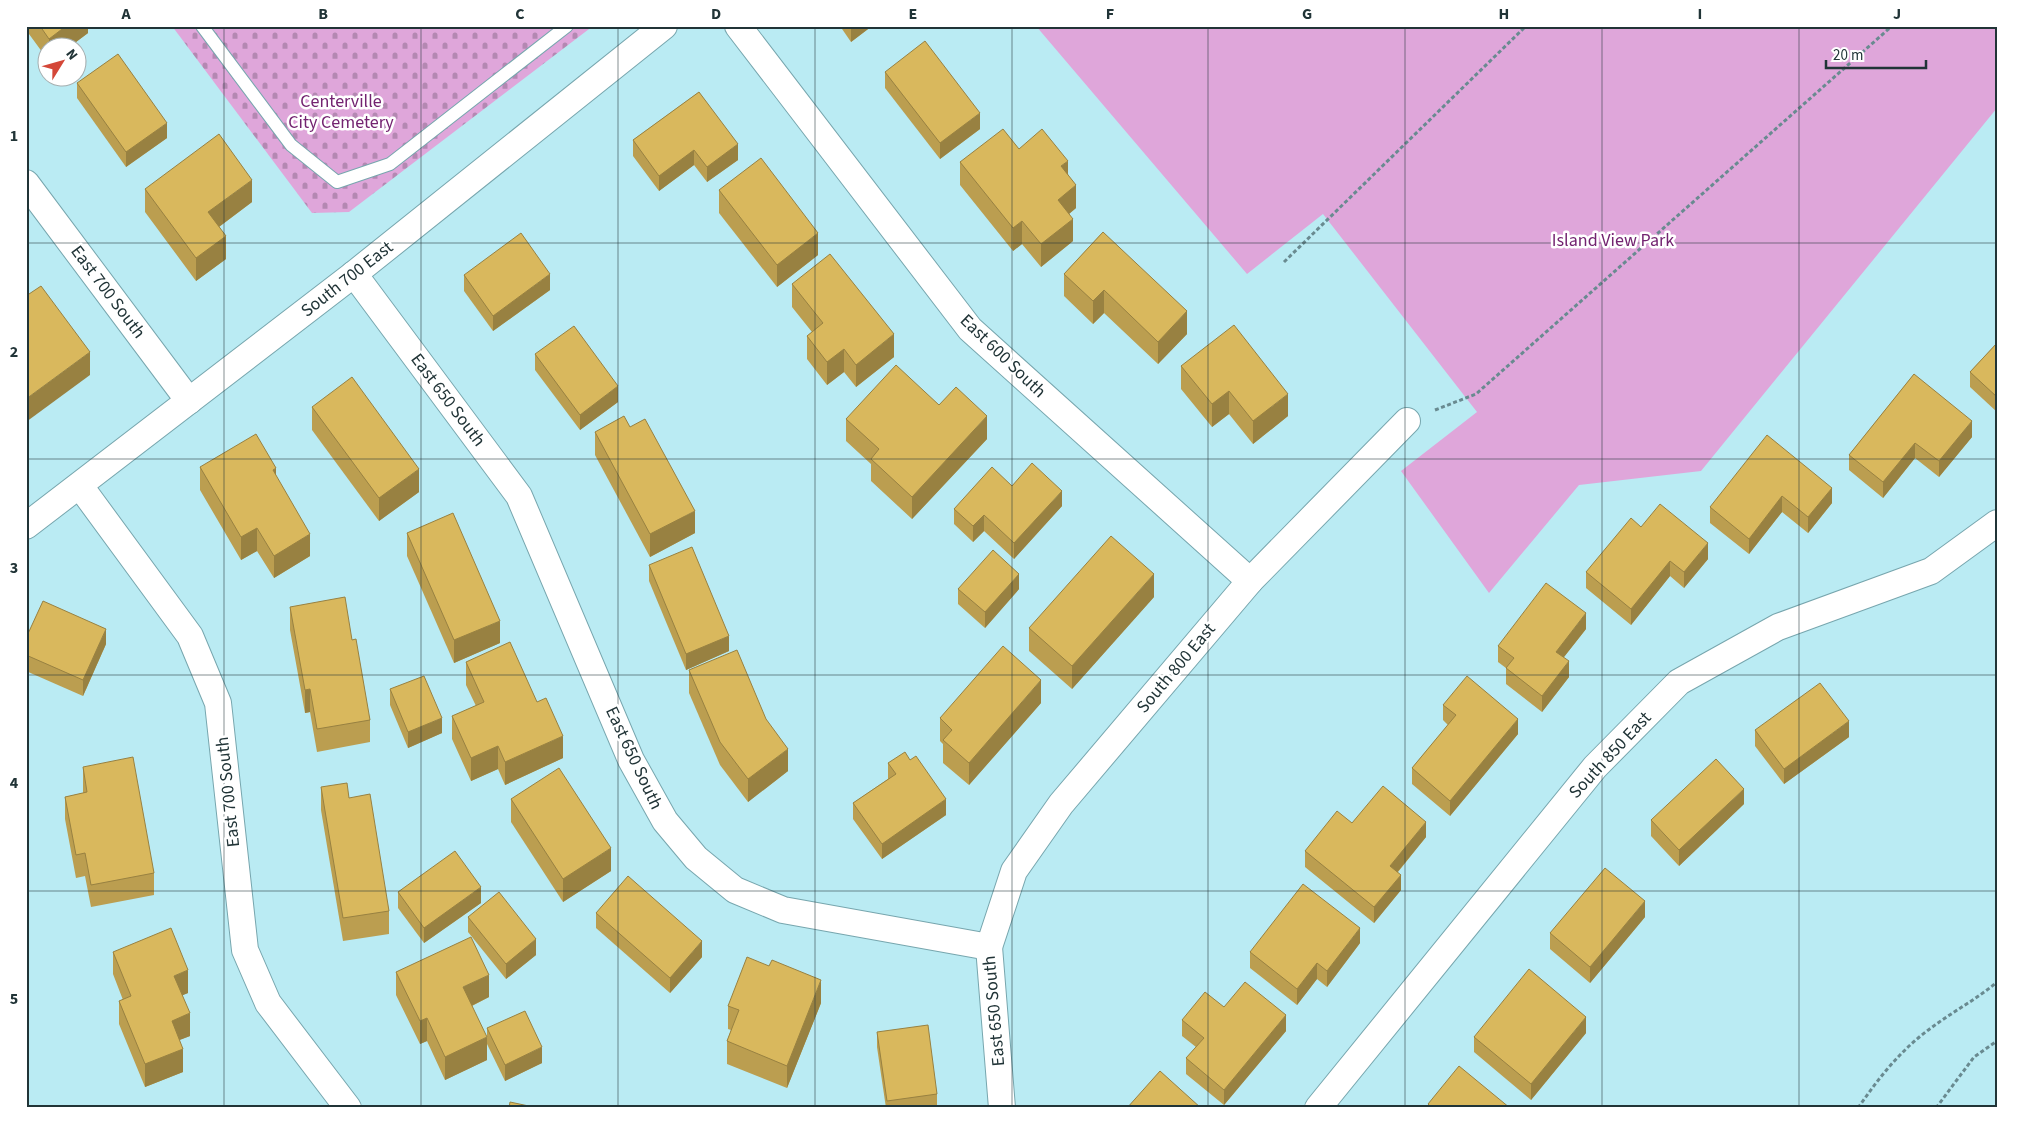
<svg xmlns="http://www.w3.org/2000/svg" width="2023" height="1134" viewBox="0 0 2023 1134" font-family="'Source Sans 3',sans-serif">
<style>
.cemetery{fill:url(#cemetery-stones)}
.park{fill:#dfa6da}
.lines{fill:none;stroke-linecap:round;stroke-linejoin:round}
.service-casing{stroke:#77a6ae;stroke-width:14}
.minor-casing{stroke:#77a6ae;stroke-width:28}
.path{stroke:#698a90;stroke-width:3;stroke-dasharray:4 2.5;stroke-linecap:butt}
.service{stroke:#fff;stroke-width:12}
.minor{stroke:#fff;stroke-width:26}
.wall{fill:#bb9e50}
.shaded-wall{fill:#988141}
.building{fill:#d9b85d;stroke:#988141}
.grid{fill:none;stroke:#213437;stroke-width:1;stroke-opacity:0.55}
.labels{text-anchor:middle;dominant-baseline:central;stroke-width:5;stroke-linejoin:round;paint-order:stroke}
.park-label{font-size:18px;fill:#732370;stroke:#fff}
.street-label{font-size:18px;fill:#213437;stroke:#fff}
.neatline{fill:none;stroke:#213437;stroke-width:2}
.grid-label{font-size:16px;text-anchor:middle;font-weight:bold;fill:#213437}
</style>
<defs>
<pattern id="cemetery-stones" width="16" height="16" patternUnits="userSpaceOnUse" patternTransform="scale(1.25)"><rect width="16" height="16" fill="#dfa6da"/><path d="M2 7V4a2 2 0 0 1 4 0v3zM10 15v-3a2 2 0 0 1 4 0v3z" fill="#b488b2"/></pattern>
</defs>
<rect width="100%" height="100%" fill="#baebf3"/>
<polygon class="cemetery" points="172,26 593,26 349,212 312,213"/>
<polygon class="park" points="1036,26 1997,26 1997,108 1701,471 1579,485 1489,593 1401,471 1477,412 1323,214 1247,274"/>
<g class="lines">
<g class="service-casing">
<polyline id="service" points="202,26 291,145 337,182 390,164 567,26"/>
</g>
<g class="minor-casing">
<g id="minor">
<polyline points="738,26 970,329 1250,581"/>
<polyline points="26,183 189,401"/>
<polyline points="354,274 519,496 631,760 665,821 696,858 735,890 783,910 989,947 1002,1108"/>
<polyline points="80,486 190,636 218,703 245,950 268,1003 348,1108"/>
<polyline points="26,526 354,274 664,26"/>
<polyline points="989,947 1014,871 1061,804 1250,581 1407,421"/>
<polyline points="1318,1108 1595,767 1679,682 1778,627 1931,571 1997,523"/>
</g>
</g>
<g class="path">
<polyline points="1284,262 1526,26"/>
<polyline points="1435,410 1476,394 1892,26"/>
<path d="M 1858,1108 C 1878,1079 1899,1052 1927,1031 C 1950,1013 1976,1000 1997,982"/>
<polyline points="1936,1108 1974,1057 1997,1041"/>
</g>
<use href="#service" class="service"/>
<use href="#minor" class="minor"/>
</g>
<g class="wall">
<polygon points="26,26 88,26 88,33 68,48 48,48 48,60 29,34 26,36"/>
<polygon points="840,26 872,26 851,42"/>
<polygon points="885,72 980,129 940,159 885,88"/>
<polygon points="77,83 167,138 126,167 77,98"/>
<polygon points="699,92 738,160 707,182 694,165 659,191 633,156 633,140"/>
<polygon points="1019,149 1068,174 1076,208 1069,214 1073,241 1041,267 1022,244 1013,251 960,185 960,162"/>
<polygon points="145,189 252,202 219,227 226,259 196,281 145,212"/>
<polygon points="719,190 818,255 777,287 719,213"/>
<polygon points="1103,232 1187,334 1158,364 1104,313 1093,324 1064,296 1064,274"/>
<polygon points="464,275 550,290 493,331 464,291"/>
<polygon points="792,284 894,357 856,387 844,372 827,385 807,359 807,336 812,332 792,307"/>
<polygon points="1997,343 1997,412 1970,387 1970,372"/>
<polygon points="535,354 618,402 580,430 535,370"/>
<polygon points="1181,366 1288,416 1253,444 1229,414 1212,427 1181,389"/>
<polygon points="1914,374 1972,437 1939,477 1915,458 1883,498 1849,470 1849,455"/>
<polygon points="939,405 987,439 912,519 871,481 871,464 846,441 846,419"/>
<polygon points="312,407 419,492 379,521 312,430"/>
<polygon points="630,427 695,533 650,557 595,455 595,432"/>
<polygon points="200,467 276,477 310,556 274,578 257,551 241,560 200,490"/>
<polygon points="1012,486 1062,506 1014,559 984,531 973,542 954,524 954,509"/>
<polygon points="1832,488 1832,503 1808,533 1782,512 1749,554 1710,523 1710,507"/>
<polygon points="1641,527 1708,559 1684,588 1670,576 1631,625 1586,588 1586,572"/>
<polygon points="407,533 500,643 454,663 407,556"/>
<polygon points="649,565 729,651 686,670 649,581"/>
<polygon points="958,589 1019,589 985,628 958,604"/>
<polygon points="1154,597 1072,689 1029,651 1029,628"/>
<polygon points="290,607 370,720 370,742 317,752 310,712 305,713 290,630"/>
<polygon points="1586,629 1564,657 1569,677 1542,712 1506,684 1506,668 1498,662 1498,646"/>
<polygon points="26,638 106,644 83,696 26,671"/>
<polygon points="466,662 563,758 505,785 498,769 471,781 452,739 452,716 476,706 466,685"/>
<polygon points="689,670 788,771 748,802 720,765 689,693"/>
<polygon points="390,689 442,733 408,748 390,705"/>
<polygon points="1041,703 969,785 943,763 943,744 940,741 940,718"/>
<polygon points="1443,705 1518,734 1450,816 1412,784 1412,768 1448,725 1443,720"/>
<polygon points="1755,730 1849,737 1784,784 1755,746"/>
<polygon points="910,760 946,815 882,859 853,819 853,803 888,779 888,763"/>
<polygon points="83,767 154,873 154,895 91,907 85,876 76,878 65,819 65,797 83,793"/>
<polygon points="321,787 349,798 389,911 389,934 343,941 321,810"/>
<polygon points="511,799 611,871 563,902 511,822"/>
<polygon points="1744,804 1679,866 1651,836 1651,820"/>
<polygon points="1352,823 1426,837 1398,872 1401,890 1374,923 1305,867 1305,851"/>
<polygon points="398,892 481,903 424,943 398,908"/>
<polygon points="596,913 702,957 670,993 596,928"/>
<polygon points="468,917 536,955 506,979 468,932"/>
<polygon points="1645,917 1590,983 1550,949 1550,933"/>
<polygon points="1360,943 1327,987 1317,979 1297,1005 1250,968 1250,952"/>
<polygon points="113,952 188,993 182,995 190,1036 179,1040 183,1072 145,1087 119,1024 119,1001 123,1000 113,974"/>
<polygon points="396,972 489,997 472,1006 487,1060 445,1080 427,1041 420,1044 396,995"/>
<polygon points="821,1003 787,1088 727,1064 727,1041 731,1030 728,1029 728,1006"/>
<polygon points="1224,1007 1286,1031 1224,1105 1186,1074 1186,1058 1196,1047 1182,1036 1182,1020"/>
<polygon points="487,1028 542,1063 505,1081 487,1044"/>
<polygon points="877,1032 937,1094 937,1108 886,1108 877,1047"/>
<polygon points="1586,1033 1531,1100 1474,1052 1474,1037"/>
</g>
<g class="shaded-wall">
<polygon points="26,26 29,26 29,34 26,36"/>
<polygon points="66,26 88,26 88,33 68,48 49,48 49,39"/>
<polygon points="851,26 872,26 851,42"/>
<polygon points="980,113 980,129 940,159 940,143"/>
<polygon points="167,123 167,138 126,167 126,152"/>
<polygon points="738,144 738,160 707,182 707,167"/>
<polygon points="694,150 694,165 659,191 659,176"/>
<polygon points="1068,161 1068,184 1061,166"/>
<polygon points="252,180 252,202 208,235 208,212"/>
<polygon points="1076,185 1076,208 1058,223 1058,200"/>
<polygon points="1073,219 1073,241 1041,267 1041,244"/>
<polygon points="1022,221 1022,244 1013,251 1013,228"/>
<polygon points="818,233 818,255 777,287 777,265"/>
<polygon points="226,236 226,259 196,281 196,258"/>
<polygon points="550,274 550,290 493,331 493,316"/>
<polygon points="1104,290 1104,313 1093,324 1093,301"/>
<polygon points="1187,311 1187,334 1158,364 1158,342"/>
<polygon points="894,334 894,357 856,387 856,365"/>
<polygon points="844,349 844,372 827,385 827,362"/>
<polygon points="90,352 90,375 26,422 26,399"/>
<polygon points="618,386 618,402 580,430 580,415"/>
<polygon points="1229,391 1229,414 1212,427 1212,404"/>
<polygon points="1288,394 1288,416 1253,444 1253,421"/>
<polygon points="987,416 987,439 912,519 912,497"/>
<polygon points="1972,421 1972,437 1939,477 1939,461"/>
<polygon points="1915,443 1915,458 1883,498 1883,482"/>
<polygon points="276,468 276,491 273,470"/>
<polygon points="419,469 419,492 379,521 379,498"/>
<polygon points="1832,488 1832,503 1808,533 1808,517"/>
<polygon points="1062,491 1062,506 1014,559 1014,543"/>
<polygon points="1782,496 1782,512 1749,554 1749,539"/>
<polygon points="695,511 695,533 650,557 650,534"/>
<polygon points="984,515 984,531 973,542 973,526"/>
<polygon points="257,528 257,551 241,560 241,537"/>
<polygon points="310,534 310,556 274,578 274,556"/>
<polygon points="1708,543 1708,559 1684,588 1684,572"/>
<polygon points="1670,561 1670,576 1631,625 1631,609"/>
<polygon points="1019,574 1019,589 985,628 985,612"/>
<polygon points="1154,574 1154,597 1072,689 1072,666"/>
<polygon points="1586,613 1586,629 1556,667 1556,652"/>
<polygon points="500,621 500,643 454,663 454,640"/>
<polygon points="106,629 106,644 83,696 83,680"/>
<polygon points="729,636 729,651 686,670 686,654"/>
<polygon points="1569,661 1569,677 1542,712 1542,696"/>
<polygon points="1041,680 1041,703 969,785 969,763"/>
<polygon points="310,689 310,712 305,713 305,690"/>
<polygon points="442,718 442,733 408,748 408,732"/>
<polygon points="1518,719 1518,734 1450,816 1450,801"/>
<polygon points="1849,721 1849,737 1784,784 1784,769"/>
<polygon points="563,736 563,758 505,785 505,762"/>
<polygon points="498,746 498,769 471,781 471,758"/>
<polygon points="788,749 788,771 748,802 748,779"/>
<polygon points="1744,789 1744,804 1679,866 1679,850"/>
<polygon points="946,799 946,815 882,859 882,844"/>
<polygon points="1426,822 1426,837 1390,881 1390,866"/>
<polygon points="611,848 611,871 563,902 563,879"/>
<polygon points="1401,875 1401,890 1374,923 1374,907"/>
<polygon points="481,887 481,903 424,943 424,928"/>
<polygon points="1645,901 1645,917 1590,983 1590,967"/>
<polygon points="1360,928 1360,943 1327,987 1327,971"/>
<polygon points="536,939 536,955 506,979 506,964"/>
<polygon points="702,941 702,957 670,993 670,978"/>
<polygon points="1317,963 1317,979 1297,1005 1297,989"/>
<polygon points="188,970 188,993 174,999 174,976"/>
<polygon points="489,975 489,997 463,1010 463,987"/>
<polygon points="821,980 821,1003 787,1088 787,1066"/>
<polygon points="190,1013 190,1036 172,1043 172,1021"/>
<polygon points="1286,1015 1286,1031 1224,1105 1224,1090"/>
<polygon points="1586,1017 1586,1033 1531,1100 1531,1084"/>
<polygon points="427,1018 427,1041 420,1044 420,1021"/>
<polygon points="487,1037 487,1060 445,1080 445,1057"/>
<polygon points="542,1047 542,1063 505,1081 505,1065"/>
<polygon points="183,1049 183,1072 145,1087 145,1064"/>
</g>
<g class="building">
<polygon points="40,26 66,26 49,39"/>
<polygon points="925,41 980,113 940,143 885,72"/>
<polygon points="118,54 167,123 126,152 77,83"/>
<polygon points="699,92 738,144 707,167 694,150 659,176 633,140"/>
<polygon points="1003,129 1019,149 1042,129 1068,161 1061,166 1076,185 1058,200 1073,219 1041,244 1022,221 1013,228 960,162"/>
<polygon points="219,134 252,180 208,212 226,236 196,258 145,189"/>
<polygon points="761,158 818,233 777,265 719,190"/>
<polygon points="1103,232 1187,311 1158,342 1104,290 1093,301 1064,274"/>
<polygon points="521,233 550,274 493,316 464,275"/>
<polygon points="830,254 894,334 856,365 844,349 827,362 807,336 823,323 792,284"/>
<polygon points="41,286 90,352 26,399 26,296"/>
<polygon points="1234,325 1288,394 1253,421 1229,391 1212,404 1181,366"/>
<polygon points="574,326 618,386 580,415 535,354"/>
<polygon points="1997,343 1997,397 1970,372"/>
<polygon points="896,365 939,405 956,387 987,416 912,497 871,459 879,449 846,419"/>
<polygon points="1914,374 1972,421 1939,461 1915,443 1883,482 1849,455"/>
<polygon points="352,377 419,469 379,498 312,407"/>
<polygon points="624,416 630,427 645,419 695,511 650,534 595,432"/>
<polygon points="256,434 276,468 273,470 310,534 274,556 257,528 241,537 200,467"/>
<polygon points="1767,435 1832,488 1808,517 1782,496 1749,539 1710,507"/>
<polygon points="1032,463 1062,491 1014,543 984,515 973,526 954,509 992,467 1012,486"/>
<polygon points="1660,504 1708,543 1684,572 1670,561 1631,609 1586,572 1631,518 1641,527"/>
<polygon points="453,513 500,621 454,640 407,533"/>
<polygon points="1111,536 1154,574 1072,666 1029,628"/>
<polygon points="692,547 729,636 686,654 649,565"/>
<polygon points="993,550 1019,574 985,612 958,589"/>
<polygon points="1546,583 1586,613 1556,652 1569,661 1542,696 1506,668 1514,658 1498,646"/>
<polygon points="345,597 352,640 356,639 370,720 317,729 310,689 305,690 290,607"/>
<polygon points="43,601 106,629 83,680 26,655 26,638"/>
<polygon points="510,642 537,702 546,698 563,736 505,762 498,746 471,758 452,716 484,702 466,662"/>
<polygon points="1003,646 1041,680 969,763 943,740 952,730 940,718"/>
<polygon points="737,650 766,719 788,749 748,779 720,742 689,670"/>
<polygon points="424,676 442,718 408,732 390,689"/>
<polygon points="1467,676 1518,719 1450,801 1412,768 1456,715 1443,705"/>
<polygon points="1820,683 1849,721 1784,769 1755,730"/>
<polygon points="905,752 910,760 916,756 946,799 882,844 853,803 896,774 888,763"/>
<polygon points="133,757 154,873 91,885 85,853 76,855 65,797 87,792 83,767"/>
<polygon points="1716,759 1744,789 1679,850 1651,820"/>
<polygon points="559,768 611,848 563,879 511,799"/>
<polygon points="347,783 349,798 370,794 389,911 343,918 321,787"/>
<polygon points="1383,786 1426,822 1390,866 1401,875 1374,907 1305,851 1337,811 1352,823"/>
<polygon points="455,851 481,887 424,928 398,892"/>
<polygon points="1605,868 1645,901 1590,967 1550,933"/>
<polygon points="628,876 702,941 670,978 596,913"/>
<polygon points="1303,884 1360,928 1327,971 1317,963 1297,989 1250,952"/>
<polygon points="499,892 536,939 506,964 468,917"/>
<polygon points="171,928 188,970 174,976 190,1013 172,1021 183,1049 145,1064 119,1001 131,996 113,952"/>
<polygon points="471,937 489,975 463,987 487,1037 445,1057 427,1018 420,1021 396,972"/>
<polygon points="747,957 769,966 772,960 821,980 787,1066 727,1041 739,1010 728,1006"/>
<polygon points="1529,969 1586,1017 1531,1084 1474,1037"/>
<polygon points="1245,982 1286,1015 1224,1090 1186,1058 1204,1038 1182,1020 1205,992 1224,1007"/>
<polygon points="525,1011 542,1047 505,1065 487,1028"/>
<polygon points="928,1025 937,1094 887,1101 877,1032"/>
<polygon points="1459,1066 1510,1108 1432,1108 1428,1104"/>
<polygon points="1160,1071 1201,1108 1127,1108"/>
<polygon points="510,1102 538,1108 509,1108"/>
</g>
<path class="grid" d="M 224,26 L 224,1108M 421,26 L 421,1108M 618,26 L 618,1108M 815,26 L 815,1108M 1012,26 L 1012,1108M 1208,26 L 1208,1108M 1405,26 L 1405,1108M 1602,26 L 1602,1108M 1799,26 L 1799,1108M 26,243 L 1997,243M 26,459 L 1997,459M 26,675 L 1997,675M 26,891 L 1997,891"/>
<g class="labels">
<g class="park-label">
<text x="341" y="101">Centerville<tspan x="341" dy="21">City Cemetery</tspan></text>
<text x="1613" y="240">Island View Park</text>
</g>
<g class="street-label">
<text transform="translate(347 279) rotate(-38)">South 700 East</text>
<text transform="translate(108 292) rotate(53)">East 700 South</text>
<text transform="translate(1003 356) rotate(44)">East 600 South</text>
<text transform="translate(448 400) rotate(53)">East 650 South</text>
<text transform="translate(1176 668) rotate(-50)">South 800 East</text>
<text transform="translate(1610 755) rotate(-47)">South 850 East</text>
<text transform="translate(634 758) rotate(65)">East 650 South</text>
<text transform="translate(228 792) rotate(-96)">East 700 South</text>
<text transform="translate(994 1011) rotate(-95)">East 650 South</text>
</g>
</g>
<rect width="2023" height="1134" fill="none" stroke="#ffffff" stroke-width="55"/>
<g transform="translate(62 62) rotate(53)"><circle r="24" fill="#ffffff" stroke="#a6aeaf"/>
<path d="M0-4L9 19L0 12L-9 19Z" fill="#d44738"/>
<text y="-8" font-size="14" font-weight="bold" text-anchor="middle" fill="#213437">N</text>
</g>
<path d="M1826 60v8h100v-8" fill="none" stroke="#213437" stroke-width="2.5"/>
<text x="1833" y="60" font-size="15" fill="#213437" stroke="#ffffff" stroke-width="4" paint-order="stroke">20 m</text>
<rect x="28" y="28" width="1968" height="1078" class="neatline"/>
<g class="grid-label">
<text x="126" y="19">A</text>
<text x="323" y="19">B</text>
<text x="520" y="19">C</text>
<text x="716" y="19">D</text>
<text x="913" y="19">E</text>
<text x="1110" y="19">F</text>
<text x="1307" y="19">G</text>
<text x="1504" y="19">H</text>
<text x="1700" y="19">I</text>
<text x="1897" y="19">J</text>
<text x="14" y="141">1</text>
<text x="14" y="357">2</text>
<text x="14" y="573">3</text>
<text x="14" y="788">4</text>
<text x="14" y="1004">5</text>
</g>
</svg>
